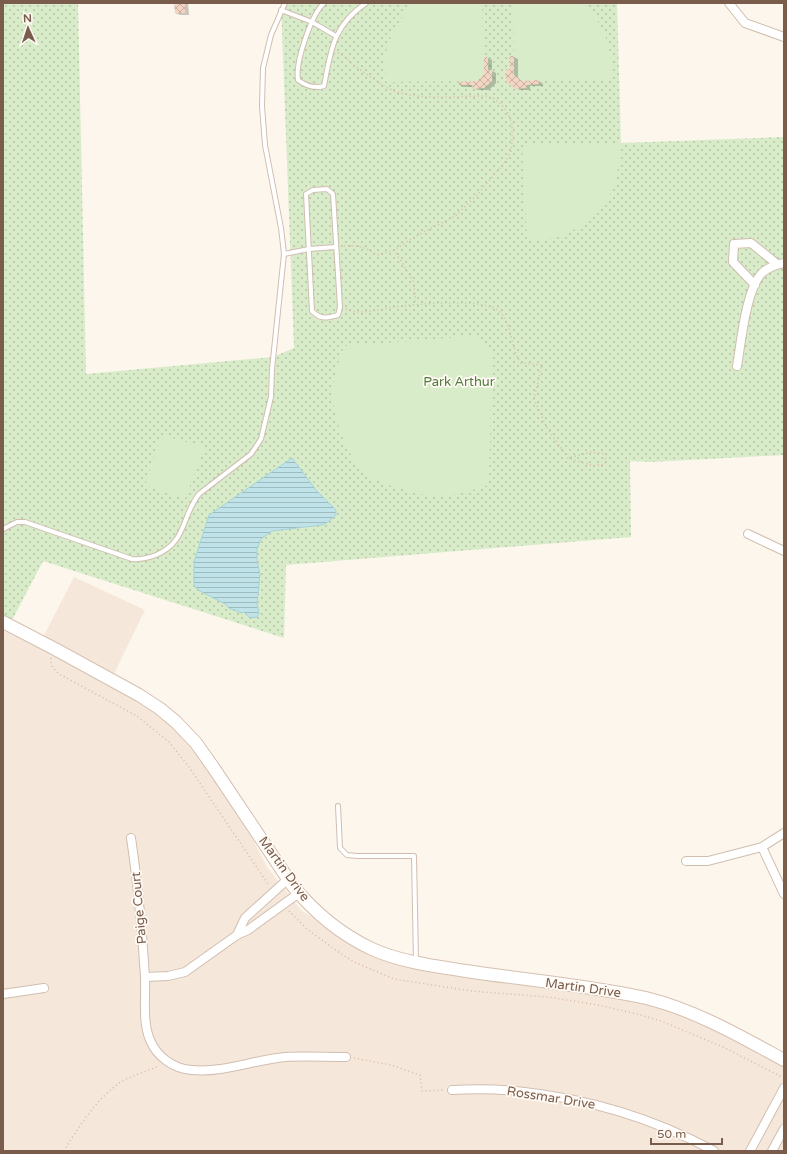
<svg xmlns="http://www.w3.org/2000/svg" width="787" height="1154" viewBox="0 0 787 1154" font-family="'Varela Round',sans-serif">
<style>
.residential{fill:#f5e8da}
.grass{fill:url(#grass-dots)}
.pitch{fill:#d8ecc9}
.water{fill:url(#water-rules);stroke:#a5d3da}
.shadow{fill:#0003}
.building{fill:url(#building-cross-hatch)}
.lines{fill:none;stroke-linecap:round;stroke-linejoin:round}
.lane-casing{stroke:#d1beb0;stroke-width:6}
.street-casing{stroke:#d1beb0;stroke-width:10}
.secondary-casing{stroke:#d6c0b0;stroke-width:14}
.path{stroke:#d9b8a5;stroke-width:1.5;stroke-dasharray:1 3;stroke-linecap:butt}
.lane{stroke:#fff;stroke-width:4}
.street{stroke:#fff;stroke-width:8}
.secondary{stroke:#fff;stroke-width:12}
.labels{text-anchor:middle;dominant-baseline:central;stroke-width:3.5;stroke-linejoin:round;paint-order:stroke}
.park-label{font-size:13px;fill:#537a41;stroke:#fffaf3}
.street-label{font-size:13px;fill:#7a5c4d;stroke:#fffaf3}
</style>
<defs>
<pattern id="grass-dots" width="8" height="8" patternUnits="userSpaceOnUse"><rect width="8" height="8" fill="#d8ecc9"/><path d="M2 2h.1M6 6h.1" fill="none" stroke="#b4c2a5" stroke-width="1.8" stroke-linecap="round"/></pattern>
<pattern id="water-rules" width="6" height="5" patternUnits="userSpaceOnUse"><rect width="6" height="5" fill="#bfe3e8"/><path d="M0 2.5h6" fill="none" stroke="#a0bbbe"/></pattern>
<pattern id="building-cross-hatch" width="8" height="8" patternUnits="userSpaceOnUse"><rect width="8" height="8" fill="#f3d5c3"/><path d="M0 0l8 8M0 8l8-8" fill="none" stroke="#cab0a1"/></pattern>
</defs>
<rect width="100%" height="100%" fill="#fdf6ec"/>
<polygon class="residential" points="74,577 145,610 109,684 140,702 164,718 189,743 205,763 247,828 267,867 302,911 363,948 610,994 672,1009 784,1063 784,1151 3,1151 3,626 38,647"/>
<polygon class="grass" points="3,3 78,3 86,374 273,357 294,348 281,3 617,3 621,143 784,137 784,455 651,462 630,461 631,537 286,565 284,638 43,561 9,626 3,622"/>
<g class="pitch">
<path d="M 415,3 L 482,3 L 484,74 L 477,81 L 386,82 C 386,74 384,65 385,57 C 388,36 400,17 415,3 Z"/>
<path d="M 513,3 L 581,3 C 606,23 611,49 613,79 L 522,81 L 514,75 Z"/>
<path d="M 529,143 L 621,143 C 619,160 618,180 610,195 C 599,215 579,230 558,237 C 548,240 537,239 527,240 L 522,148 Z"/>
<path d="M 474,336 L 492,351 L 489,485 C 473,490 458,495 442,496 C 429,497 414,493 403,489 C 391,486 376,482 366,473 C 345,455 330,412 333,384 C 335,371 339,359 344,346 Z"/>
<polygon points="161,435 205,447 185,499 145,485"/>
</g>
<polygon class="water" points="292,458 316,490 336,510 336,515 328,522 322,525 272,531 261,539 257,549 257,560 260,575 257,604 259,613 257,617 250,618 244,612 241,613 235,610 230,609 225,604 198,590 194,585 194,562 209,515"/>
<g class="shadow">
<polygon points="175,3 188,3 189,15 180,15 175,13"/>
<polygon points="514,57 518,59 518,78 523,82 539,81 543,84 543,86 530,86 530,90 520,90 515,88 511,70"/>
<polygon points="485,58 488,58 492,60 492,71 496,73 496,83 489,90 478,90 473,87 464,87 460,85 477,82 485,75"/>
</g>
<g class="building">
<polygon points="174,3 185,3 185,13 175,13"/>
<polygon points="509,56 514,56 514,75 522,81 539,80 539,84 527,85 526,88 515,89 506,81 506,69 510,69"/>
<polygon points="484,57 488,57 488,70 492,70 492,81 484,88 473,89 472,85 459,85 459,82 477,81 484,74"/>
</g>
<g class="lines">
<g class="lane-casing">
<g id="lane">
<path d="M 324,3 C 311,15 295,63 298,80 C 306,86 314,89 324,86 C 331,49 333,26 366,3"/>
<polyline points="281,10 312,22 336,36"/>
<path d="M 327,189 L 333,194 L 340,307 L 338,315 C 327,318 321,320 312,311 L 306,194 L 313,190 Z"/>
<polyline points="284,254 309,249 335,247"/>
<path d="M 3,529 L 17,522 L 25,522 L 132,559 C 140,560 148,558 156,555 C 187,542 181,517 199,494 L 251,454 L 261,439 L 271,397 L 272,369 L 284,254 L 281,228 L 265,145 L 262,106 L 263,68 L 271,35 L 285,3"/>
<polyline points="338,806 340,848 347,855 357,856 414,856 416,962"/>
</g>
</g>
<g class="street-casing">
<g id="street">
<polyline points="729,3 745,23 784,37"/>
<polyline points="755,285 733,262 734,244 751,243 777,264"/>
<path d="M 737,366 C 741,343 746,289 762,273 C 767,268 777,264 784,263"/>
<polyline points="748,534 784,551"/>
<path d="M 131,838 C 138,884 142,930 145,977 C 146,997 142,1021 150,1040 C 157,1057 174,1069 192,1070 C 223,1073 254,1060 285,1057 C 305,1056 326,1057 346,1057"/>
<polyline points="762,847 784,833"/>
<polyline points="686,861 708,861 762,847 784,894"/>
<polyline points="237,935 245,918 288,879"/>
<polyline points="145,977 168,976 185,972 237,935 248,930 299,893"/>
<polyline points="3,994 44,988"/>
<path d="M 452,1090 C 473,1089 495,1089 516,1091 C 585,1098 653,1118 714,1151"/>
<polyline points="750,1151 784,1088"/>
<polyline points="772,1151 784,1129"/>
</g>
</g>
<g class="secondary-casing">
<path id="secondary" d="M 3,622 L 55,649 L 139,695 L 159,708 L 176,722 L 196,743 L 213,767 L 292,885 C 314,912 340,934 372,949 C 401,962 434,966 466,971 C 526,980 587,985 646,998 C 695,1010 740,1036 784,1060"/>
</g>
<g class="path">
<path d="M 338,53 C 345,56 349,61 355,66 C 365,73 375,80 386,87 C 413,102 454,96 485,96 L 493,98 L 501,104 L 508,113 L 512,124 L 512,143 L 511,151 L 505,162 L 477,195 L 455,216 L 416,236 L 394,250 L 377,255 C 366,247 357,245 344,246"/>
<polyline points="394,250 412,279 414,285 416,304"/>
<path d="M 346,309 C 359,316 380,309 394,307 C 416,304 485,297 500,312 C 513,326 510,348 521,363 L 542,365 L 534,399 L 547,428 L 568,458 L 591,452 L 606,454 L 605,464 L 594,466 L 568,458"/>
<path d="M 51,658 C 50,665 54,669 59,674 L 137,716 L 169,742 L 189,767 L 268,884"/>
<polyline points="289,911 307,929 337,951 354,962 394,979 471,991 548,997 598,1005 637,1014 661,1021 723,1047 784,1078"/>
<polyline points="354,1058 391,1065 420,1075 422,1091 444,1090"/>
<path d="M 64,1151 C 78,1127 98,1097 121,1082 C 132,1075 147,1072 158,1066"/>
</g>
<use href="#lane" class="lane"/>
<use href="#street" class="street"/>
<use href="#secondary" class="secondary"/>
</g>
<g class="labels">
<g class="park-label">
<text x="459" y="382">Park Arthur</text>
</g>
<g class="street-label">
<text transform="translate(284 869) rotate(54)">Martin Drive</text>
<text transform="translate(139 908) rotate(-95)">Paige Court</text>
<text transform="translate(583 988) rotate(8)">Martin Drive</text>
<text transform="translate(551 1098) rotate(9)">Rossmar Drive</text>
</g>
</g>
<rect width="787" height="1154" fill="none" stroke="#7a5c4d" stroke-width="8"/>
<g transform="translate(28 28) rotate(357)" stroke="#fffaf3" stroke-width="3" paint-order="stroke">
<path d="M0-3L7 15L0 10L-7 15Z" fill="#7a5c4d"/>
<text y="-6" font-size="11" font-weight="bold" text-anchor="middle" fill="#7a5c4d">N</text>
</g>
<path d="M651 1138v6h71v-6" fill="none" stroke="#7a5c4d" stroke-width="2"/>
<text x="657" y="1138" font-size="12" fill="#7a5c4d" stroke="#fffaf3" stroke-width="3" paint-order="stroke">50 m</text>
</svg>
